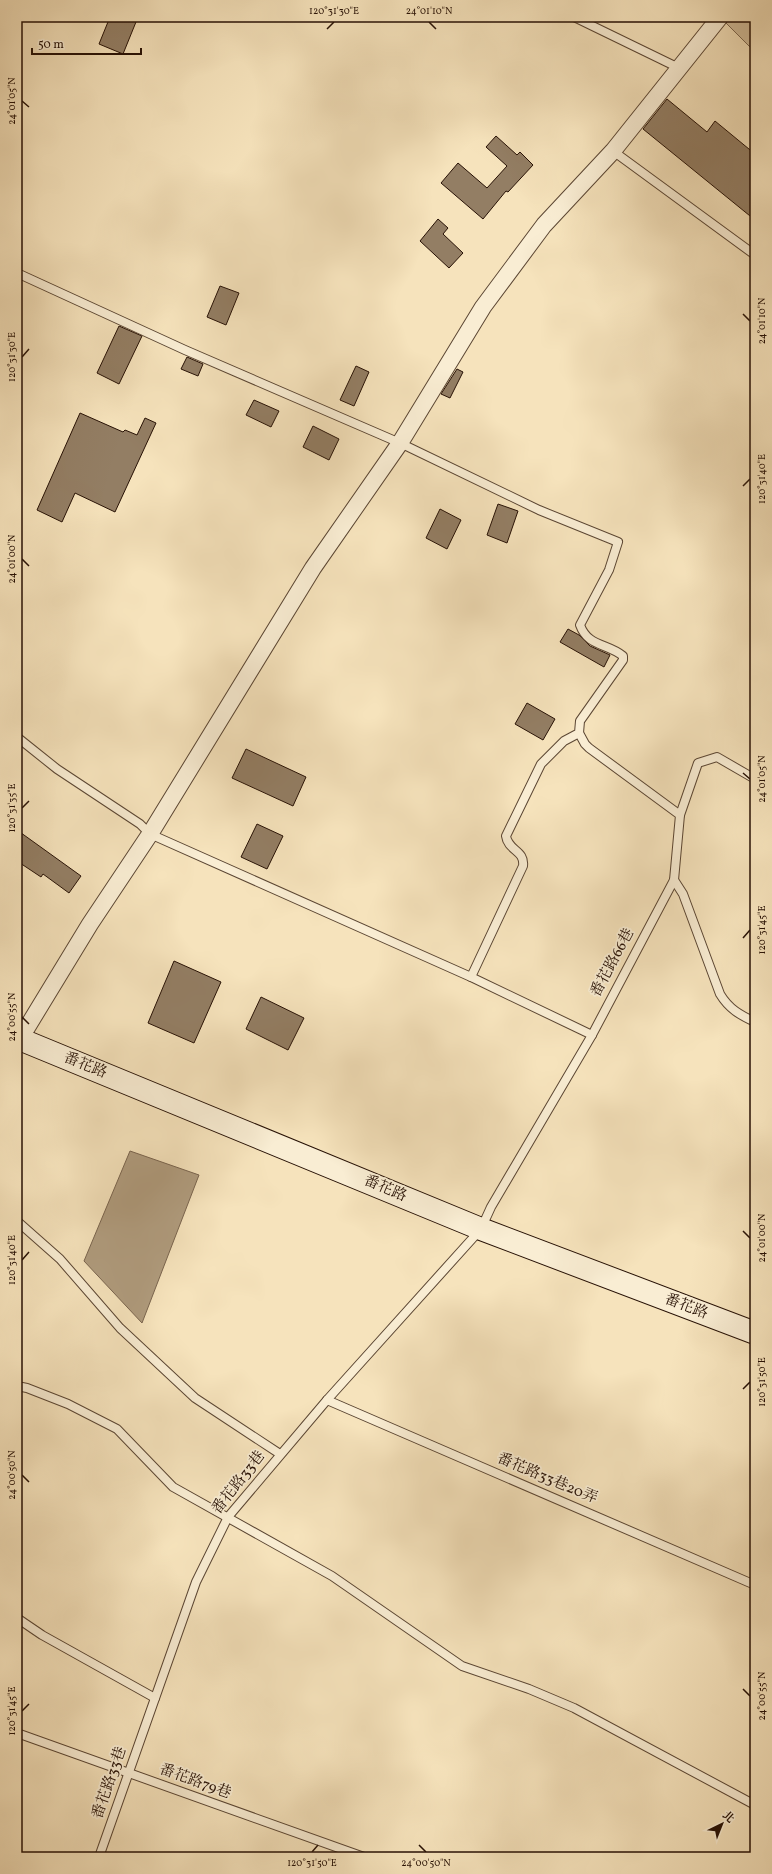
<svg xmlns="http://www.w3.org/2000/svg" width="772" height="1874" viewBox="0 0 772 1874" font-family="Vollkorn,'Noto Serif TC',serif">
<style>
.green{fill:#d3bf9d;stroke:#7d6851}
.water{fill:#b09c7e;stroke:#79644e}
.building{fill:#937e64;stroke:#271105}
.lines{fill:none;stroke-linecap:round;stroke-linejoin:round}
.lane-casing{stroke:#5b4633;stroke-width:10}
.street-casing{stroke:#5b4633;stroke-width:18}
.secondary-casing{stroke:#271105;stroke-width:24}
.lane{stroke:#f9edd3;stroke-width:8}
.street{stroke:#f9edd3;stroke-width:16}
.secondary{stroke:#f9edd3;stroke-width:22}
.ticks{fill:none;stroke:#271105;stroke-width:1.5}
.labels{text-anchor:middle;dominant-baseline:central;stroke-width:3.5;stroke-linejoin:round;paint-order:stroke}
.street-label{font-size:15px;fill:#271105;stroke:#f9edd3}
.neatline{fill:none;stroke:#271105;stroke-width:1.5}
.ticks-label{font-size:10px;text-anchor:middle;fill:#271105}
</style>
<rect width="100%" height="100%" fill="#f6e3bc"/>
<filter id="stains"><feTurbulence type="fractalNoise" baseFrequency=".005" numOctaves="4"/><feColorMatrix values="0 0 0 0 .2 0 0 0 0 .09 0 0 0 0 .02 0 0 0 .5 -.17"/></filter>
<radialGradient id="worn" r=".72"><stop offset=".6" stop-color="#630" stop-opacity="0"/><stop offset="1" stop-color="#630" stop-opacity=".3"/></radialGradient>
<polygon class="green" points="731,17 755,17 755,56 753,54 751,48 726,23"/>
<polygon class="water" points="130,1151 199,1175 142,1323 84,1261"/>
<g class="building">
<polygon points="110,17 138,17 123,54 99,44"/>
<polygon points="667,99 707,132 715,121 755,154 755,220 643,129"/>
<polygon points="496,136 517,155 520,152 533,165 508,192 506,191 483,219 441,183 458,163 487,188 507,166 486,147"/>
<polygon points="438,219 448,228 443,234 463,253 449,268 420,241"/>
<polygon points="220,286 239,293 226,325 207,317"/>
<polygon points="119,326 142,336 119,384 97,373"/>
<polygon points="187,357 203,364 198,376 181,369"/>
<polygon points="356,366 369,372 354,406 340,400"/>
<polygon points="457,369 463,372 450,398 441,394"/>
<polygon points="254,400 279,411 271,427 246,415"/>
<polygon points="80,413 123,432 125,430 137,435 145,418 156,423 115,512 75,493 62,522 37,510"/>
<polygon points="313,426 339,439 329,460 303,447"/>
<polygon points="498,504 518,511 507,543 487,535"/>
<polygon points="440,509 461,520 447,549 426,538"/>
<polygon points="568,629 579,635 590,646 610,655 604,667 560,642"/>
<polygon points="527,703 555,719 543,740 515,724"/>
<polygon points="246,749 306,777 293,806 232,778"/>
<polygon points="257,824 283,836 267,869 241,857"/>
<polygon points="17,830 81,876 69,893 43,874 41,877 17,861"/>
<polygon points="174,961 221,982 194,1043 148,1023"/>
<polygon points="261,997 304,1018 288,1050 246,1029"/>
</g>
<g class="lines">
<g class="lane-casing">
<g id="lane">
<polyline points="574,17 679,68"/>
<polyline points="613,151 755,255"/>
<path d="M 17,273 L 185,350 L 400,443 L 539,510 L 618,542 L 609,570 L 580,625 C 588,647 607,643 623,656 L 623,660 L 580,721 L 579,733 L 564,741 L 541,764 L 506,836 C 508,851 525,850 523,866 L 471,977"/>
<polyline points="17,737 57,769 140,824 150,834 471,977 592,1035"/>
<polyline points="680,815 698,763 717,757 755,779"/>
<path d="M 674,880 L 683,894 L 720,994 C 729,1009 740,1015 755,1022"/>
<polyline points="17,1221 60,1259 120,1328 195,1398 280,1454"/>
<polyline points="17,1386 27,1388 68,1404 117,1429 173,1487 332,1576 462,1666 529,1689 574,1708 755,1805"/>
<polyline points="327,1400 755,1585"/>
<polyline points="17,1618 42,1635 155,1698"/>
<polyline points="17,1733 364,1857"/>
<polyline points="99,1857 196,1582 228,1517 327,1400 481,1229 491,1207 592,1035 674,880 680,815 589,748 585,744 579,733"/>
</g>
</g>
<g class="street-casing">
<polyline id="street" points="20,1039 90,924 150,834 313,568 400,443 483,307 544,225 613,151 720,17"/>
</g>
<g class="secondary-casing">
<polyline id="secondary" points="17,1038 481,1229 755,1333"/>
</g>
<use href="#lane" class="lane"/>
<use href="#street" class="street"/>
<use href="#secondary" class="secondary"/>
</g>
<path class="ticks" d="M 429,22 L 436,29M 327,29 L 334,22M 22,101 L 29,107M 743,314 L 750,321M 22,357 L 29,349M 743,486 L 750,479M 22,559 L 29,566M 743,773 L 750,779M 22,808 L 29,801M 743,938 L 750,930M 22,1017 L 29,1024M 743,1231 L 750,1238M 22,1260 L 29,1252M 743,1389 L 750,1382M 22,1475 L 29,1482M 743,1689 L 750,1696M 22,1711 L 29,1704M 419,1845 L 426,1852M 312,1852 L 318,1845"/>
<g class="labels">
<g class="street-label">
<text transform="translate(613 963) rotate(-62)">番花路66巷</text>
<text transform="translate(85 1066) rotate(22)">番花路</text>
<text transform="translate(385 1189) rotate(23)">番花路</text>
<text transform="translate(686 1307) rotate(21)">番花路</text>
<text transform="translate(547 1479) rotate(23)">番花路33巷20弄</text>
<text transform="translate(239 1483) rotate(-52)">番花路33巷</text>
<text transform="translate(195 1782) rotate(20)">番花路79巷</text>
<text transform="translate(110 1783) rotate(-71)">番花路33巷</text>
</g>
</g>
<rect width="772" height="1874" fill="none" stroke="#f6e3bc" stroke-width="44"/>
<g transform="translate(722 1824) rotate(43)" stroke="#f9edd3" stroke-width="3" paint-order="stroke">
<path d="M0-3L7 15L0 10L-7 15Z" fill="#271105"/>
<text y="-6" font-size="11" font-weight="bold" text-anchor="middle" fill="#271105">北</text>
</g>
<path d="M32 48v6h109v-6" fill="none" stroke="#271105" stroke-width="2"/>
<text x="38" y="48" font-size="12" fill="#271105" stroke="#f9edd3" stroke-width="3" paint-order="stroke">50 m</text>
<rect x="22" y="22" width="728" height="1830" class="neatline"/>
<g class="ticks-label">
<text x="334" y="14">120°31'30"E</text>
<text x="429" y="14">24°01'10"N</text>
<text transform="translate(11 101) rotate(-90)" y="4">24°01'05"N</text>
<text transform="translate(761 321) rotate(-90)" y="4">24°01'10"N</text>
<text transform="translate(11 357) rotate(-90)" y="4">120°31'30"E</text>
<text transform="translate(761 479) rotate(-90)" y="4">120°31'40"E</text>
<text transform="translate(11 559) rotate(-90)" y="4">24°01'00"N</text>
<text transform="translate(761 779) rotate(-90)" y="4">24°01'05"N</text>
<text transform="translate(11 808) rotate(-90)" y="4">120°31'35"E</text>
<text transform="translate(761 930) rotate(-90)" y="4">120°31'45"E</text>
<text transform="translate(11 1017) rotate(-90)" y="4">24°00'55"N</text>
<text transform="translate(761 1238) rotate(-90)" y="4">24°01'00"N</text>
<text transform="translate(11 1260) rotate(-90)" y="4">120°31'40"E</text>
<text transform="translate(761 1382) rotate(-90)" y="4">120°31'50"E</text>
<text transform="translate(11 1475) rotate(-90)" y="4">24°00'50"N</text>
<text transform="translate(761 1696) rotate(-90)" y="4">24°00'55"N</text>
<text transform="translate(11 1711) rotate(-90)" y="4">120°31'45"E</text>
<text x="312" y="1866">120°31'50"E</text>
<text x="426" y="1866">24°00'50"N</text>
</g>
<rect width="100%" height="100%" filter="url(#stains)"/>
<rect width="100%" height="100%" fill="url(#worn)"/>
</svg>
